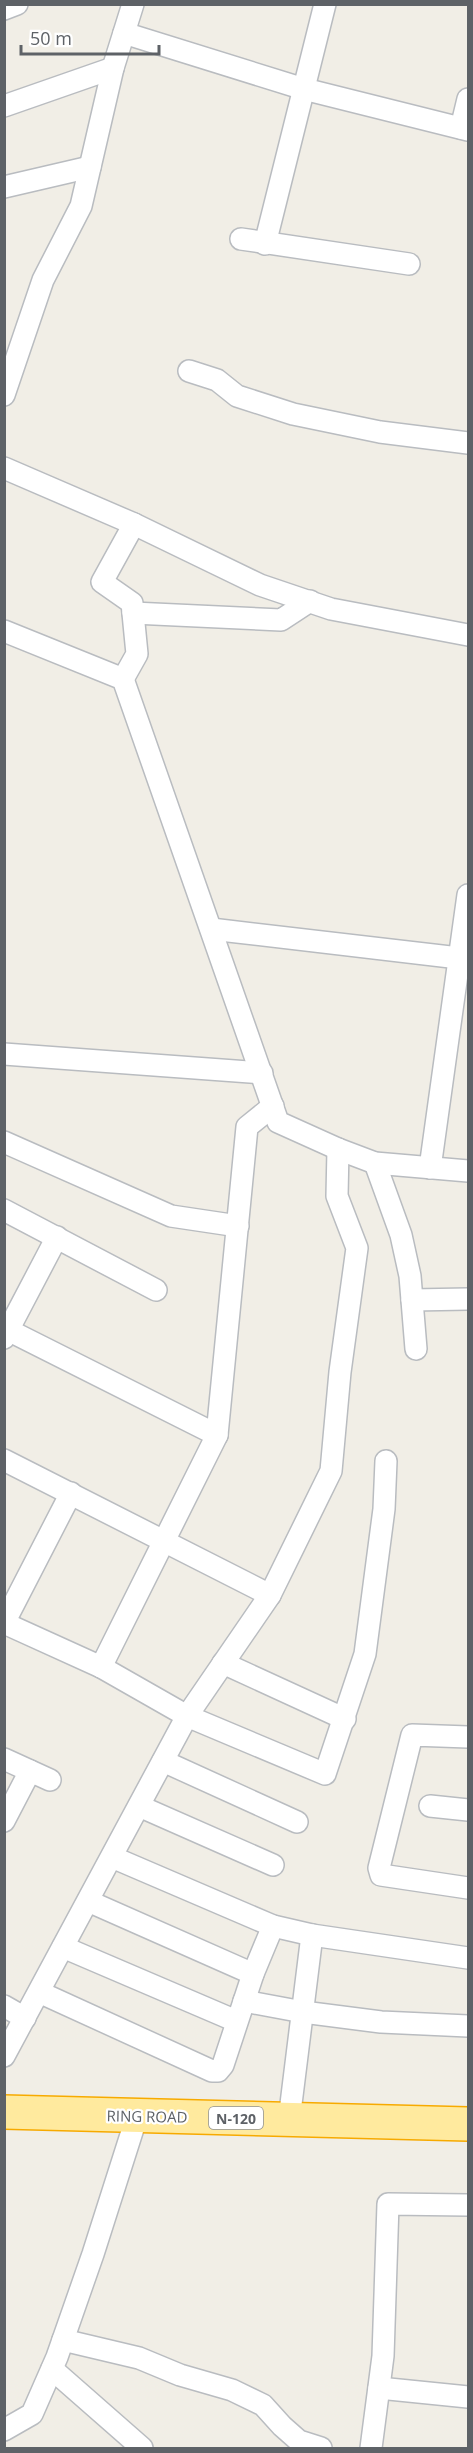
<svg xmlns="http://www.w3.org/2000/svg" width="473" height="2453" viewBox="0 0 473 2453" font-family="'Open Sans',sans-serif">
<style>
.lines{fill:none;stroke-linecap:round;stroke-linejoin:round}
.minor-casing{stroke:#b9bcc0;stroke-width:24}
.trunk-casing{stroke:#f7aa00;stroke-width:36}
.minor{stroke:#fff;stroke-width:21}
.trunk{stroke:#ffea9e;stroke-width:33}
.labels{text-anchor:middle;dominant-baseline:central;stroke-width:4.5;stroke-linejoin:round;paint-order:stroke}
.shield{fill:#fff;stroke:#8e9195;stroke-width:1.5}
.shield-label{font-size:14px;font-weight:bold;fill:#5e6267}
.street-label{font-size:15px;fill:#5e6267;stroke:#fff}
</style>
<rect width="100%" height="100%" fill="#f1eee6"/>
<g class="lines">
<g class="minor-casing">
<g id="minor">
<polyline points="4,9 17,4"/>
<polyline points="124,33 304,89 468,130"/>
<polyline points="4,106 113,68"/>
<polyline points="461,128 468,99"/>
<polyline points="4,187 90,167"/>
<polyline points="241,239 409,264"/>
<polyline points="265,244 325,4"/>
<polyline points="189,371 217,380 237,396 293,414 380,432 468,443"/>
<polyline points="4,395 43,280 81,206 113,68 133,4"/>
<polyline points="4,468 134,524 260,585 331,609 468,635"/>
<polyline points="133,613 281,620 310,601"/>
<polyline points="4,631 123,679 278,1122 338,1149 375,1163 468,1171"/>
<polyline points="123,679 137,654 132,603 102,582 134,524"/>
<polyline points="211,929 459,958"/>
<polyline points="4,1054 262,1073"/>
<polyline points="4,1142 171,1216 238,1226"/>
<polyline points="375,1163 401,1235 410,1276 416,1349"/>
<polyline points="430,1168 468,895"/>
<polyline points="4,1210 156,1290"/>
<polyline points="412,1300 468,1299"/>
<polyline points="4,1328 217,1435"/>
<polyline points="4,1338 57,1237"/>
<polyline points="4,1460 270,1595"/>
<polyline points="4,1623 101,1667 187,1716 325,1774 365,1654 384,1509 386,1461"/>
<polyline points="4,1623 71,1493"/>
<polyline points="223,1663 345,1719"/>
<polyline points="101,1667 217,1435 247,1127 273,1106"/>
<polyline points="468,1737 412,1735 379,1868 381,1875 468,1888"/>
<polyline points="4,1759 50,1780"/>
<polyline points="163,1761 297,1822"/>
<polyline points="139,1806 273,1865"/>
<polyline points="430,1806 468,1810"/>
<polyline points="4,1821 30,1771"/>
<polyline points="112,1857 273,1926 312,1935 468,1958"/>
<polyline points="88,1901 253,1974"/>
<polyline points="63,1947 236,2021"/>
<polyline points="39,1992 212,2071 218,2071 223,2065 253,1974 273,1926"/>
<polyline points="244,2001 303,2012 381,2022 468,2026"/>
<polyline points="4,2006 25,2018"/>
<polyline points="4,2056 187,1716 270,1595 331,1471 340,1372 357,1248 337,1196 338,1149"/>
<polyline points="289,2120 312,1935"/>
<polyline points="63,2340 139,2358 180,2375 232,2390 263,2405 282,2426 299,2441 321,2448"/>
<polyline points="52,2369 142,2448"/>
<polyline points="379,2388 468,2397"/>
<polyline points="4,2430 32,2414 57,2357 93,2254 137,2116"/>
<polyline points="371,2448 383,2356 388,2204 468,2205"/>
</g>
</g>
<g class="trunk-casing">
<polyline id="trunk" points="4,2112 468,2124"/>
</g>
<use href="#minor" class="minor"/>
<use href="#trunk" class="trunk"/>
</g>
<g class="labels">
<rect class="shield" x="209" y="2107" width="54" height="22" rx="4.5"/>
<g class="shield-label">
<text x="236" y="2118">N-120</text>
</g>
<g class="street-label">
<text transform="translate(147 2116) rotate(1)">RING ROAD</text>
</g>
</g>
<rect width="473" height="2453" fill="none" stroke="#5e6267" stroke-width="12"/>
<path d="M21 45v9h138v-9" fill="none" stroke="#5e6267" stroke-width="3"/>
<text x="30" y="45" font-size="18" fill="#5e6267" stroke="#ffffff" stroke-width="4.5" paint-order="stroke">50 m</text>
</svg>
